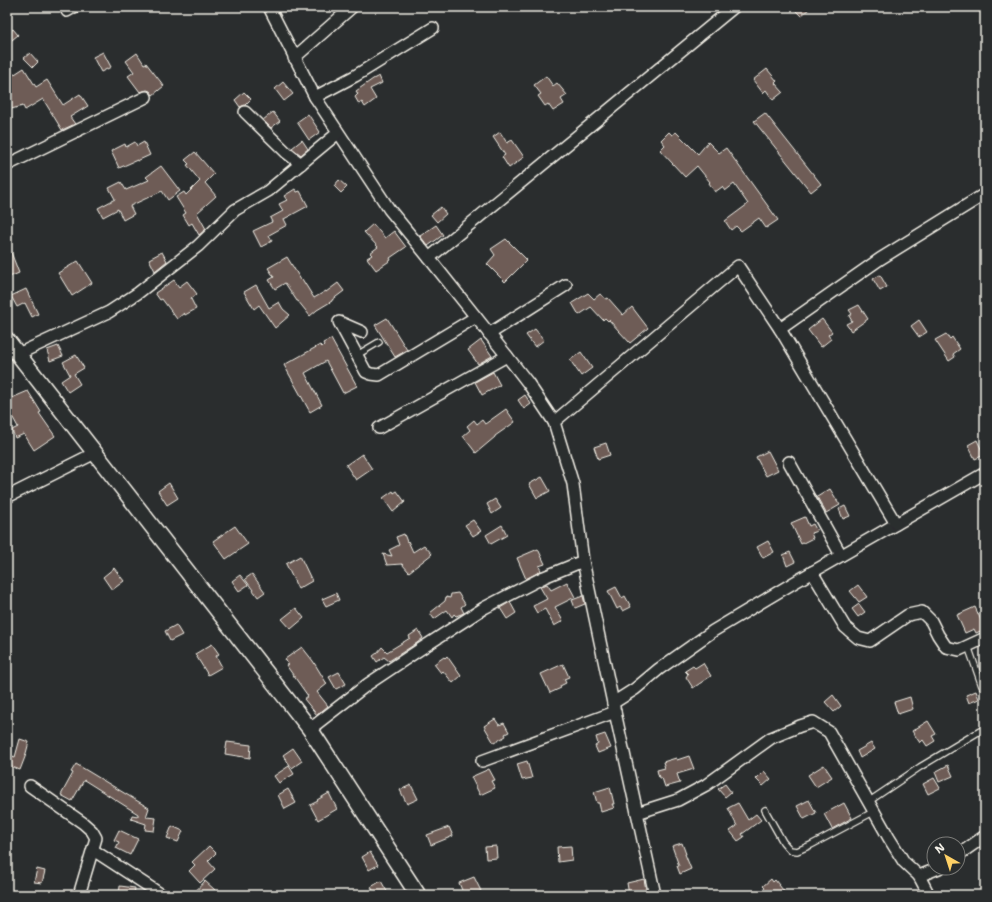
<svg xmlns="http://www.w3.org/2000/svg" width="992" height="902" viewBox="0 0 992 902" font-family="'Shantell Sans',sans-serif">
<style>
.building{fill:#6e5c57;stroke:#f4f1e8}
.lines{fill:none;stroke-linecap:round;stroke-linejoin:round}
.lane-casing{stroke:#f4f1e8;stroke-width:8}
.street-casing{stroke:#f4f1e8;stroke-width:14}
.secondary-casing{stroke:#f4f1e8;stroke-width:18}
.lane{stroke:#2a2d2e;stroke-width:5.5}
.street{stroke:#2a2d2e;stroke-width:11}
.secondary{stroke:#2a2d2e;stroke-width:15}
</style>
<rect width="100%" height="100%" fill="#2a2d2e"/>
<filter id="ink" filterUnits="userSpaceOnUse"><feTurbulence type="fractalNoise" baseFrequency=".025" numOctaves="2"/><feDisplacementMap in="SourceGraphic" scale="8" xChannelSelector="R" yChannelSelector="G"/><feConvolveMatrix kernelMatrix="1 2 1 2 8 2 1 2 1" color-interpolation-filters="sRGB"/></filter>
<g filter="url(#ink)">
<g class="building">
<polygon points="792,7 811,7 801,16"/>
<polygon points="13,29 18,35 7,44 7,34"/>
<polygon points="103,52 111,67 101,72 93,57"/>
<polygon points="30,53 38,62 33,67 24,58"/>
<polygon points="137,53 144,64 146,63 164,86 153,95 150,91 147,90 140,92 128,76 134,72 126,61"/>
<polygon points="24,68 36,87 47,80 63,105 80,94 88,106 70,117 75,124 62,130 43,99 25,110 23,106 7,110 7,79"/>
<polygon points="767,69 777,81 775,83 783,92 773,100 766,90 763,93 753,80"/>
<polygon points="379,76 382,83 370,89 376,99 365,107 362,102 359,104 355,97 358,94 356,91 373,79"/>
<polygon points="546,76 553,86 557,83 567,95 561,99 564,104 553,111 548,104 545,106 538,96 541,94 534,85"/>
<polygon points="283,82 293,94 284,101 275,89"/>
<polygon points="244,92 251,99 245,105 240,107 235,100"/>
<polygon points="273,112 280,121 271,128 263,120"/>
<polygon points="765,113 821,184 811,192 754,121"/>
<polygon points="308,114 320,132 309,140 297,122"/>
<polygon points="500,132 507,143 512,140 524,157 509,168 502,157 505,155 493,137"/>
<polygon points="669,132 672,135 676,132 698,154 708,142 719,153 726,148 778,220 766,228 759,218 741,231 736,226 731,230 725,221 748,204 734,184 725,191 722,187 715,192 709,183 710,182 697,166 685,177 660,150 665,145 661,140"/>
<polygon points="302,140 308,149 301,155 292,148"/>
<polygon points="135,142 137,146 144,142 150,155 137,161 137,160 119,168 111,151 125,144 126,147"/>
<polygon points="195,152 214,174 205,183 216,196 197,213 206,229 199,235 192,223 189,225 183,215 186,213 176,197 184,192 186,195 200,181 187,165 189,164 185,160"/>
<polygon points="161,166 180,191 168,200 162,191 130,206 134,214 123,220 118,209 103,217 98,208 115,199 109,188 121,182 126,190 149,180 146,177"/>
<polygon points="339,180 347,187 341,193 334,186"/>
<polygon points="295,189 297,192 300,191 308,206 284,219 287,225 269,235 272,241 261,247 253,231 272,222 270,218 283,211 279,204 287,200 284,196"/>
<polygon points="441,207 446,214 437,222 431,215"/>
<polygon points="373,224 385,238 394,231 406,247 390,258 391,260 376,270 367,258 372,255 370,253 378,247 364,232"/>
<polygon points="436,225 443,235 428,246 420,236"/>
<polygon points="506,239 527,260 505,282 487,264 495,255 491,249"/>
<polygon points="7,242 19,273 7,278"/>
<polygon points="162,252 167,261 155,271 149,259"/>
<polygon points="287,257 301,280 302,279 314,298 326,291 326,292 338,283 344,291 332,300 332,301 317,310 310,316 298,301 297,301 285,283 275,289 269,280 274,277 268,268"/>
<polygon points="78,261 92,283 72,296 58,273"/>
<polygon points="880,275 887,287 880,291 873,279"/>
<polygon points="174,280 179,287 187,281 197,294 191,299 196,309 185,315 184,313 177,319 162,299 160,300 155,293"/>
<polygon points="256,285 269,308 279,302 283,309 290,315 275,328 259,305 254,309 244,292"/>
<polygon points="26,289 38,314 32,317 25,303 17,307 11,296"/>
<polygon points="588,293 594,299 600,294 606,299 608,298 623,315 632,307 648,328 630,343 609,320 608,321 605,318 603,320 591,307 579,315 572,303"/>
<polygon points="859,305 868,319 851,331 846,324 852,321 849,316 852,314 849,310"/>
<polygon points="387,318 407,350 395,357 375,325"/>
<polygon points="822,319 832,332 828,335 831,339 821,347 808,330"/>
<polygon points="919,320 927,332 919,337 911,326"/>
<polygon points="535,329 544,340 535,347 526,335"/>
<polygon points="946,334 950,339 952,337 960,349 953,354 955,357 949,361 935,340"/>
<polygon points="331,339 357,386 343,393 326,361 305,373 322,405 310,412 284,365 320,345 322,347 324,345 323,343"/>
<polygon points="481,340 492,356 478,364 468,350"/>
<polygon points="58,346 63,356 50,361 47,350"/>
<polygon points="581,352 592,368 581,376 570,360"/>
<polygon points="76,355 84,368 74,374 80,384 68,392 61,381 70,375 63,362"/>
<polygon points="493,372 500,385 482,395 475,382"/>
<polygon points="28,391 41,412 39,413 55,436 34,450 24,434 15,438 12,430 18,427 7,407 7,400"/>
<polygon points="525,395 531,404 524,409 518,400"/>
<polygon points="506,409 515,422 495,436 495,437 476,453 463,436 470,430 467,426 474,420 477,424 482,420 485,424"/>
<polygon points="977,440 984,455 975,459 968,445"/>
<polygon points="606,443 610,455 598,459 594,447"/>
<polygon points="768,451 778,470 766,476 756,457"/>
<polygon points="362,454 372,469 356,480 346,465"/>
<polygon points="542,477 550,491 537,498 529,484"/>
<polygon points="169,483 178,498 167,505 158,491"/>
<polygon points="830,489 840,505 826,513 817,497"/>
<polygon points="393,491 394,493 397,491 405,502 393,512 383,498"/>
<polygon points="495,499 501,508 492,514 487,504"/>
<polygon points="845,506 850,516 843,519 839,509"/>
<polygon points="805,517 809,526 813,524 817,531 811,533 813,538 801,544 791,523"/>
<polygon points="473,520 481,531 473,536 465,525"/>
<polygon points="502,525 507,535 491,544 486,535"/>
<polygon points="235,526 248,544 226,559 213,541"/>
<polygon points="404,534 407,542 408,541 413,552 424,545 432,554 409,572 402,564 387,565 383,554 392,556 389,550 399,545 396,537"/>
<polygon points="768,541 774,552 763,558 757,547"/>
<polygon points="538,549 545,564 539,566 541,571 526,579 517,558"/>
<polygon points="790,552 795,562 787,566 783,555"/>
<polygon points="300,556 312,581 298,589 286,564"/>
<polygon points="114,568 124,581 112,590 103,577"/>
<polygon points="252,574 265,592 258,597 245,579"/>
<polygon points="240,575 248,585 239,591 232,581"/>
<polygon points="567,582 575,597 555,607 563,621 554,626 545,609 537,613 533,606 547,599 540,587 547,584 551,590"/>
<polygon points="858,585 867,597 859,602 850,591"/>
<polygon points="616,587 622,598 625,596 631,607 623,611 620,607 617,609 608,591"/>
<polygon points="336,593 339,600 326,606 322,599"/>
<polygon points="458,593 465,604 461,607 464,613 456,616 454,614 452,617 447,610 434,619 430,613 445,601 446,597 450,598 451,594"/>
<polygon points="583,596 585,604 575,608 572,600"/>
<polygon points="510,602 516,613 507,619 500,608"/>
<polygon points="859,604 865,612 858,617 852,609"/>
<polygon points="975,607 985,629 976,633 974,629 965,633 957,615"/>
<polygon points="296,608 304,618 291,629 282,619"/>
<polygon points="176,625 182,635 170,641 165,631"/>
<polygon points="418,630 423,638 417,643 389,661 384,657 377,662 373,656 377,653 382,647 387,652 410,638 409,636"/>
<polygon points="212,644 219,654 216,656 222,667 208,675 195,654"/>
<polygon points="302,647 313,661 327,684 317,692 328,706 317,715 304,699 308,696 286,665 288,664 285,659"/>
<polygon points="447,656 461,676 453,683 443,671 441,673 434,664 444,657 445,658"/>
<polygon points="703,663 711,676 693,688 686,677 688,674 685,671 693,666 695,668"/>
<polygon points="563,664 569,677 564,679 566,683 560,686 561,688 550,693 541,674"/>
<polygon points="339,672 346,684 336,689 329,677"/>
<polygon points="976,691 979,699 969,703 966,695"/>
<polygon points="833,695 841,706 834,712 825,702"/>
<polygon points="910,697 913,709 898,714 894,702"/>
<polygon points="495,719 499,725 504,723 509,732 505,734 506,736 494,743 484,726"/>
<polygon points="928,721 936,734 932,736 935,741 927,746 923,740 920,743 912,731"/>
<polygon points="605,734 611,748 598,753 595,746 598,744 596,737"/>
<polygon points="20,739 29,742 25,757 20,770 7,765 7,754 15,757"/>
<polygon points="227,742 251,745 250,758 225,754"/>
<polygon points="871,743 875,749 860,758 857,751"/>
<polygon points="293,748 302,761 292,768 283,755"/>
<polygon points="689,756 694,769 677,774 680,783 665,787 662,778 659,778 657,770 665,768 663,762 676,758 677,760"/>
<polygon points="527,761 532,778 522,780 517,764"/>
<polygon points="76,764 149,808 146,817 156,818 154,831 145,830 146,824 131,819 132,815 138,816 138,814 84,780 72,801 61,795 73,773 71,772"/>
<polygon points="824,765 832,777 816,787 808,775"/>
<polygon points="948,765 953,776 939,782 935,772"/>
<polygon points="289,766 294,774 279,783 274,776"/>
<polygon points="489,769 495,780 491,781 495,788 480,795 471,777"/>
<polygon points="764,771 771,779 763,786 756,779"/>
<polygon points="934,778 940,788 928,794 923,784"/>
<polygon points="725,784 731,792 725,797 718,789"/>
<polygon points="411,785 418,799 407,804 400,790"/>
<polygon points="610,787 614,804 612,804 614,808 601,812 599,803 597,803 594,792"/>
<polygon points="288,789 296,803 285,809 278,795"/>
<polygon points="329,793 337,809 318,820 310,805 318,801 317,800"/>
<polygon points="809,800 816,813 804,819 797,806"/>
<polygon points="738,803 748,820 756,814 761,820 742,834 744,837 738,841 730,831 737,826 728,808"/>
<polygon points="844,803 852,818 832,829 824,814"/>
<polygon points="172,826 183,831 178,842 167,838"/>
<polygon points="449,827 453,836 431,845 427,835"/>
<polygon points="119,830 138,839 130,855 116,848 119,842 114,840"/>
<polygon points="682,843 686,854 685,854 691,869 680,874 677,866 679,866 672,846"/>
<polygon points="209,846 216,853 208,861 215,869 200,883 189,871 195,865 192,862"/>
<polygon points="496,846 497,858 486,859 485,847"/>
<polygon points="571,846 572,860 558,862 557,847"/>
<polygon points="370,852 378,865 369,870 362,857"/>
<polygon points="37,869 45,871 42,883 34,882"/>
<polygon points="474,877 481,891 472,895 464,895 459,883"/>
<polygon points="644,879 647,895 629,895 627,883"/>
<polygon points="771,879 773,882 775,880 787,895 765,895 762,890 765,888 763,886"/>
<polygon points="205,881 215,890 211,895 192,895"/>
<polygon points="381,881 389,895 376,895 371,887"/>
<polygon points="120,886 135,888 134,895 119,895"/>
</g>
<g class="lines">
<g class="lane-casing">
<g id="lane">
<polyline points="357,355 379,342"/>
<polyline points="968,646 982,686"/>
<polyline points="868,802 920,767 980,731"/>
<polyline points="765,810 783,842 790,850 797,851 811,845 873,812"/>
</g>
</g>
<g class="street-casing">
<g id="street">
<polyline points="269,7 315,97 389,209 429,258 507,356 528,383 554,422"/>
<polyline points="67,11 74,7"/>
<polyline points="294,58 352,7"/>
<polyline points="315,97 355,76 433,28"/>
<polyline points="245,112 287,153 301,164"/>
<polyline points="7,165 146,97"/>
<polyline points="429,258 734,7"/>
<polyline points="780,329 880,259 985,194"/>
<polyline points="362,332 339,322 366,372 371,374 379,375 476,317"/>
<polyline points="489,334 566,285"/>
<polyline points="18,354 109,312 138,293 198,246 235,210 268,191 338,133"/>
<polyline points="379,428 507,356"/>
<polyline points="789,462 841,555"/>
<polyline points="7,497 95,453"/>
<polyline points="812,572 845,627 858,638 870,641 908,615 922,612 931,621 938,635 946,647 959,650 985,638"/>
<polyline points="613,703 635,689 659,669 713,631 795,582 985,473"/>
<polyline points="310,729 368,684 419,650 484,608 544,577 583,561"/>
<polyline points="482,761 615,712"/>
<polyline points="30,786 83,823 92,831 96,838 79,895"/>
<polyline points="637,813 678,800 706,785 771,738 800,726 813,722 829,732 889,838 904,862 919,876 939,868"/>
<polyline points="93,850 162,895"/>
<polyline points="958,855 985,836"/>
<polyline points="919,876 929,895"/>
<polyline points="655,895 613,703 583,561 573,484 554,422 738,266 780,329 896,524"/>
</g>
</g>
<g class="secondary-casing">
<polyline id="secondary" points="7,340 310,729 418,895"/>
</g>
<use href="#lane" class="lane"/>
<use href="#street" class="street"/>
<use href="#secondary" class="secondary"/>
</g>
</g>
<rect width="992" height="902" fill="none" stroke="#2a2d2e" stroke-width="24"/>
<rect x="12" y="12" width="968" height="878" fill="none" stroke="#f4f1e8" stroke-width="1.5" filter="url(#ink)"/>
<g transform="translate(946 856) rotate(321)"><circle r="19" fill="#2a2d2e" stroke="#7b7b78"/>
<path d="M0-3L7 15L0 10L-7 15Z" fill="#ffd166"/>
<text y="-6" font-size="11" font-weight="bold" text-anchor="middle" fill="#f4f1e8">N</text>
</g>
</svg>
